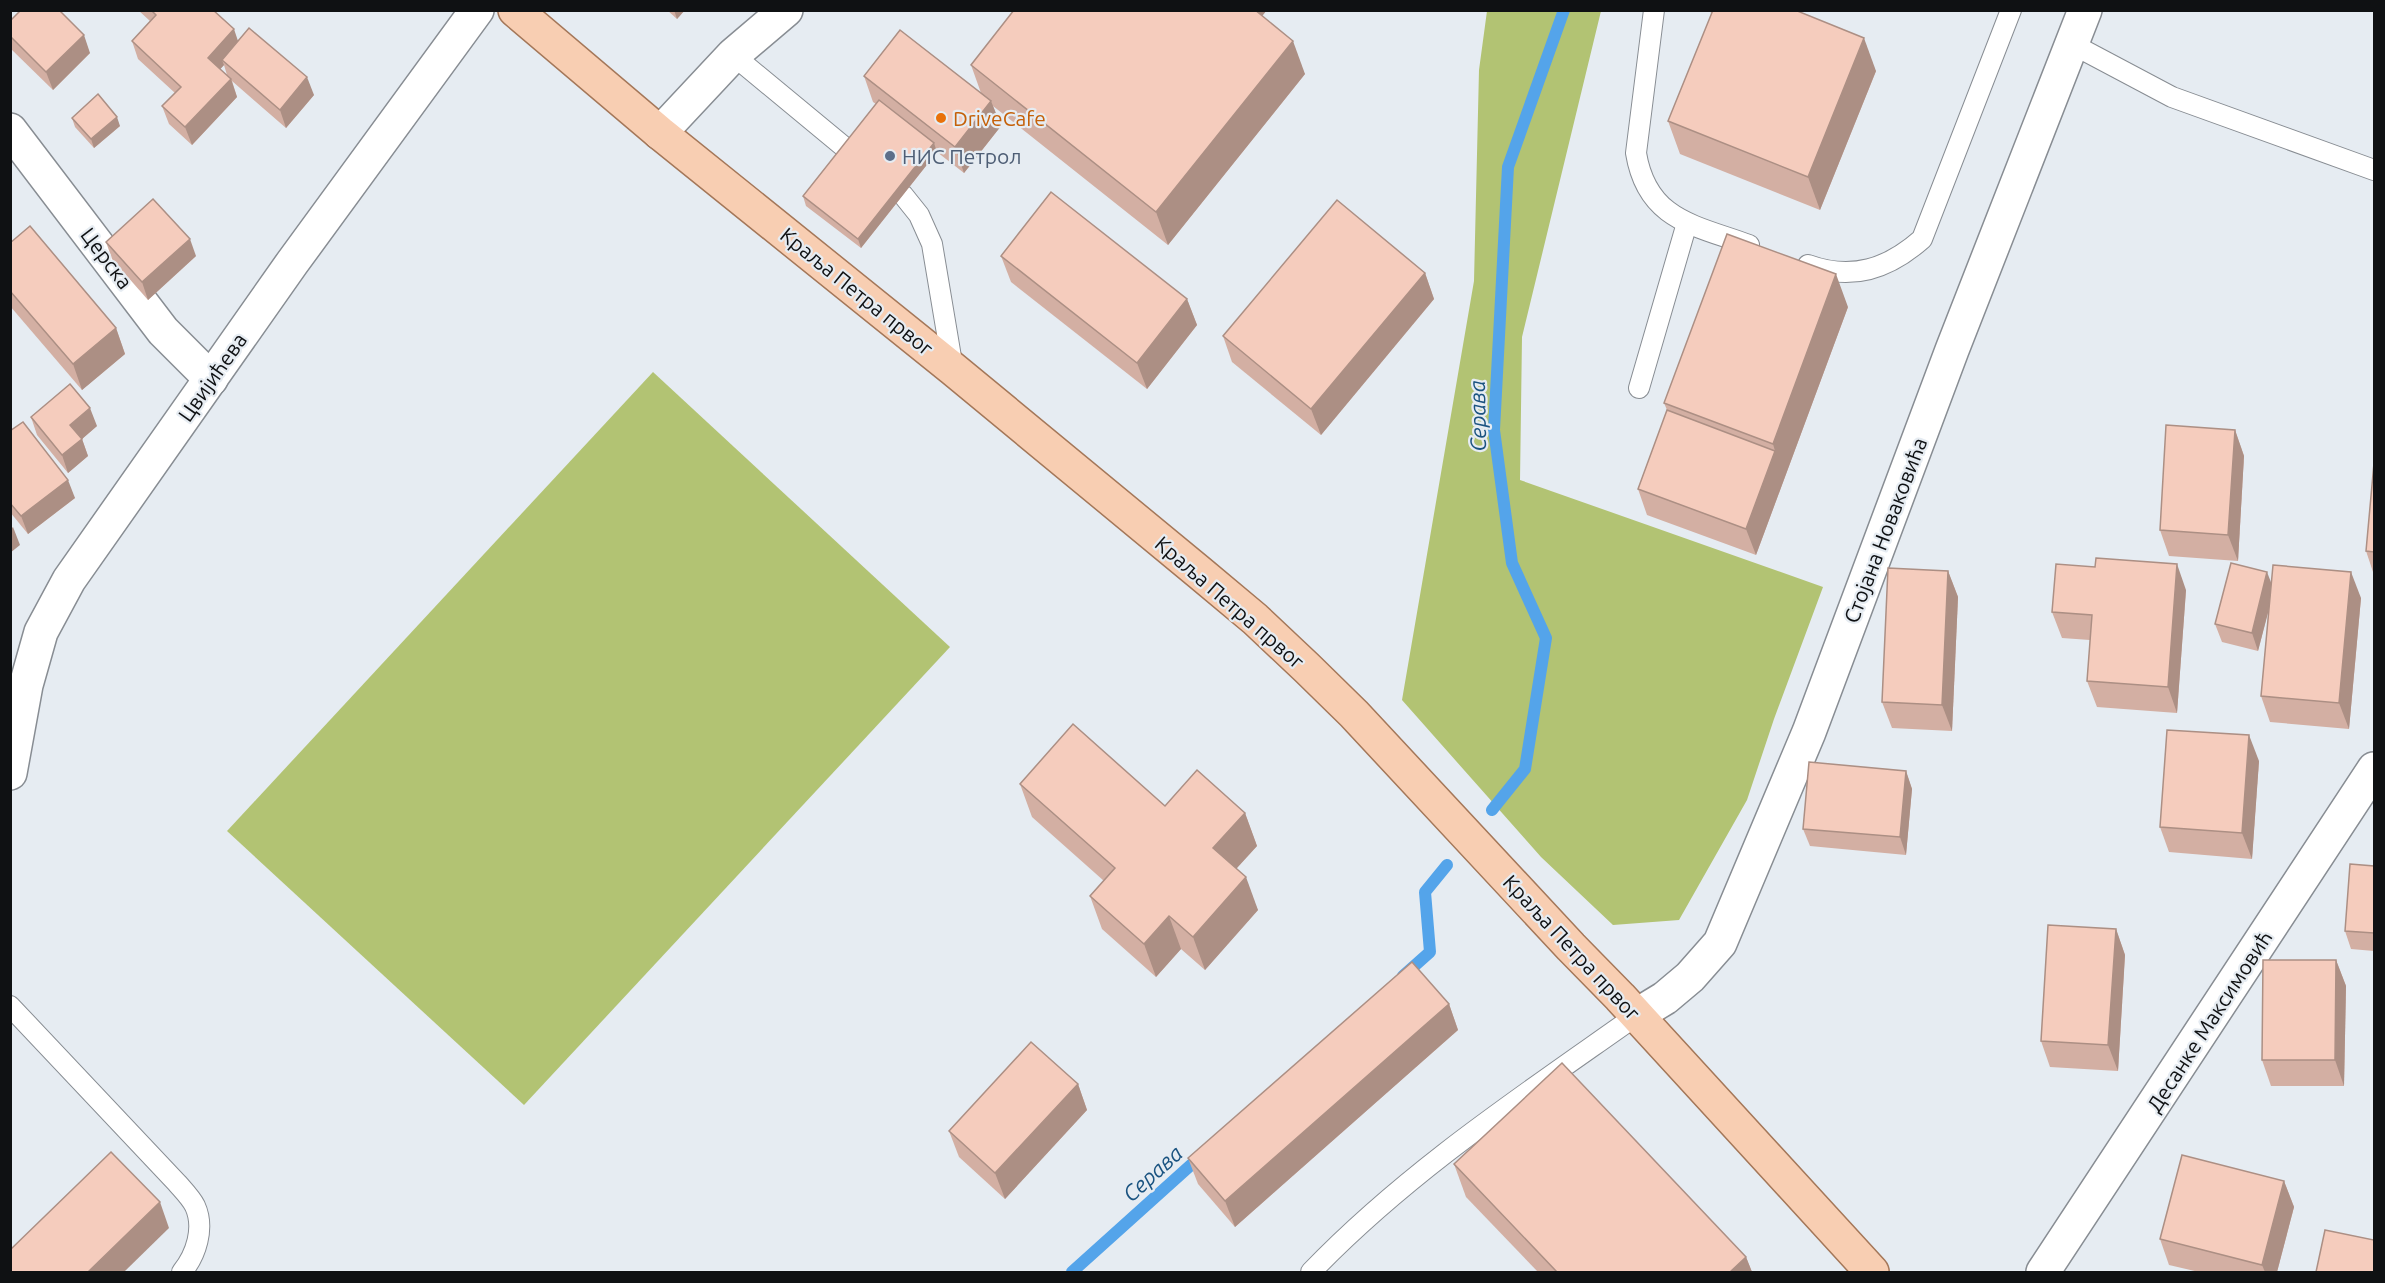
<svg xmlns="http://www.w3.org/2000/svg" width="2385" height="1283" viewBox="0 0 2385 1283" font-family="Ubuntu,sans-serif">
<style>
.green{fill:#b2c373}
.lines{fill:none;stroke-linecap:round;stroke-linejoin:round}
.stream{stroke:#54a4ea;stroke-width:12}
.lane-casing{stroke:#888d93;stroke-width:22}
.street-casing{stroke:#888d93;stroke-width:36}
.primary-casing{stroke:#a47759;stroke-width:36}
.lane{stroke:#fff;stroke-width:20}
.street{stroke:#fff;stroke-width:33}
.primary{stroke:#f8ceb2;stroke-width:33}
.wall{fill:#d3afa3;fill-rule:evenodd}
.shaded-wall{fill:#ac8f84}
.building{fill:#f5ccbd;stroke:#ac8f84;stroke-width:1.5}
.food-dot{fill:#e8710a;stroke:#e6ecf2;stroke-width:2}
.service-dot{fill:#5c6f8a;stroke:#e6ecf2;stroke-width:2}
.labels{text-anchor:middle;dominant-baseline:central;stroke-width:4.5;stroke-linejoin:round;paint-order:stroke}
.food-label{font-size:21px;fill:#c56008;stroke:#e6ecf2;text-anchor:start}
.service-label{font-size:21px;fill:#4e5e75;stroke:#e6ecf2;text-anchor:start}
.street-label{font-size:21px;fill:#0f1113;stroke:#e6ecf2}
.water-label{font-size:22px;font-style:italic;fill:#1a5380;stroke:#e6ecf2}
</style>
<rect width="100%" height="100%" fill="#e6ecf2"/>
<g class="green">
<polygon points="1487,11 1601,11 1522,337 1520,480 1823,587 1774,719 1747,800 1679,920 1613,925 1541,857 1402,700 1474,281 1479,70"/>
<polygon points="653,372 950,647 524,1105 227,831"/>
</g>
<g class="lines">
<g class="stream">
<polyline points="1492,810 1525,769 1546,638 1512,563 1494,430 1508,167 1564,10"/>
<polyline points="1403,976 1430,952 1425,892 1447,865"/>
<polyline points="1072,1272 1202,1155"/>
</g>
<g class="lane-casing">
<g id="lane">
<path d="M 1654,10 L 1636,153 C 1647,220 1694,225 1749,245"/>
<polyline points="2072,44 2172,97 2374,170"/>
<polyline points="733,55 849,151"/>
<polyline points="903,195 919,215 932,244 953,369"/>
<path d="M 1808,265 C 1852,281 1888,269 1922,239 L 2011,10"/>
<polyline points="1639,388 1687,223"/>
<path d="M 10,1006 L 177,1183 C 183,1190 191,1198 195,1206 C 205,1228 196,1255 182,1272"/>
<path d="M 1311,1272 C 1407,1172 1524,1095 1637,1015"/>
</g>
</g>
<g class="street-casing">
<g id="street">
<polyline points="10,130 163,331 211,379"/>
<polyline points="660,133 733,55 786,10"/>
<polyline points="10,773 26,685 41,632 69,580 292,263 477,10"/>
<polyline points="1637,1015 1665,998 1690,977 1720,943 1809,732 1952,350 2085,10"/>
<polyline points="2043,1272 2374,769"/>
</g>
</g>
<g class="primary-casing">
<polyline id="primary" points="515,10 660,133 953,369 1200,573 1255,619 1307,668 1354,714 1571,947 1620,997 1872,1272"/>
</g>
<use href="#lane" class="lane"/>
<use href="#street" class="street"/>
<use href="#primary" class="primary"/>
</g>
<g class="wall">
<path d="M 138,10 L 213,10 L 238,41 L 314,95 L 286,128 L 232,81 L 237,97 L 192,145 L 169,124 L 162,106 L 175,93 L 138,59 L 132,41 L 150,21 ZM 224,65 L 227,75 L 220,69 Z"/>
<polygon points="667,10 685,10 677,19"/>
<polygon points="1706,10 1795,10 1876,71 1820,210 1680,154 1668,121 1712,13"/>
<polygon points="1262,16 1305,74 1168,245 993,106 1001,126 964,173 937,152 861,248 806,206 803,196 876,104 873,102 864,76 981,93 971,65"/>
<polygon points="10,21 90,53 53,90 10,48"/>
<polygon points="72,118 120,126 94,148 75,127"/>
<polygon points="106,242 196,256 148,300 112,259"/>
<polygon points="10,243 116,328 125,354 82,390 10,306"/>
<polygon points="1001,256 1187,299 1197,325 1147,389 1011,282"/>
<polygon points="1425,273 1434,299 1321,435 1232,362 1223,336"/>
<polygon points="1848,307 1756,555 1647,515 1638,489 1667,410 1664,403"/>
<polygon points="31,417 97,426 82,439 88,456 68,473 37,435"/>
<polygon points="2235,430 2244,456 2238,561 2169,556 2160,530"/>
<polygon points="10,431 75,498 28,534 10,512"/>
<polygon points="2374,463 2374,575 2366,551"/>
<polygon points="1948,571 1958,597 1952,731 1892,728 1882,702"/>
<polygon points="2271,584 2361,598 2349,729 2270,722 2261,696 2269,608 2258,651 2222,642 2215,624"/>
<polygon points="2186,590 2177,713 2097,707 2087,681 2090,640 2062,638 2052,612"/>
<polygon points="2259,761 2252,859 2169,852 2160,827"/>
<polygon points="1906,771 1912,789 1906,855 1810,846 1803,829"/>
<polygon points="1020,784 1165,806 1245,813 1257,846 1236,869 1258,910 1205,970 1181,949 1156,977 1102,929 1090,896 1104,881 1032,817"/>
<polygon points="2374,866 2374,951 2351,949 2345,931"/>
<polygon points="2116,929 2125,955 2118,1071 2050,1067 2041,1041"/>
<polygon points="2336,960 2346,986 2344,1086 2271,1086 2262,1060"/>
<polygon points="1449,1004 1458,1030 1235,1227 1198,1184 1188,1158"/>
<polygon points="1078,1084 1087,1110 1005,1199 959,1157 949,1131"/>
<polygon points="1454,1164 1746,1257 1752,1272 1538,1272 1466,1197"/>
<polygon points="2284,1181 2294,1207 2277,1272 2199,1272 2169,1265 2160,1239"/>
</g>
<g class="shaded-wall">
<polygon points="674,10 685,10 677,19"/>
<polygon points="1250,10 1267,10 1255,25"/>
<polygon points="234,29 240,47 222,60 224,65 214,76 208,58"/>
<polygon points="84,35 90,53 53,90 46,72"/>
<polygon points="1864,38 1876,71 1820,210 1808,177"/>
<polygon points="1293,41 1305,74 1168,245 1156,212"/>
<polygon points="307,77 314,95 286,128 280,110"/>
<polygon points="231,79 237,97 192,145 185,127"/>
<polygon points="991,101 1001,126 964,173 955,147"/>
<polygon points="117,117 120,126 94,148 91,139"/>
<polygon points="934,143 937,152 861,248 858,239"/>
<polygon points="190,239 196,256 148,300 142,282"/>
<polygon points="1425,273 1434,299 1321,435 1311,409"/>
<polygon points="1836,274 1848,307 1756,555 1746,529 1775,451 1773,444"/>
<polygon points="1187,299 1197,325 1147,389 1137,363"/>
<polygon points="116,328 125,354 82,390 73,364"/>
<polygon points="90,408 97,426 82,439 88,456 68,473 62,455 70,425"/>
<polygon points="2235,430 2244,456 2238,561 2228,535"/>
<polygon points="68,480 75,498 28,534 21,516"/>
<polygon points="13,527 20,545 10,553 10,530"/>
<polygon points="2177,564 2186,590 2177,713 2168,687"/>
<polygon points="1948,571 1958,597 1952,731 1942,705"/>
<polygon points="2267,572 2274,590 2258,651 2252,633"/>
<polygon points="2351,572 2361,598 2349,729 2339,703"/>
<polygon points="2249,735 2259,761 2252,859 2242,833"/>
<polygon points="1906,771 1912,789 1906,855 1900,837"/>
<polygon points="1245,813 1257,846 1225,881 1213,848"/>
<polygon points="1246,877 1258,910 1205,970 1193,937"/>
<polygon points="1169,916 1181,949 1156,977 1144,944"/>
<polygon points="2116,929 2125,955 2118,1071 2108,1045"/>
<polygon points="2336,960 2346,986 2344,1086 2335,1060"/>
<polygon points="1449,1004 1458,1030 1235,1227 1225,1201"/>
<polygon points="1078,1084 1087,1110 1005,1199 995,1173"/>
<polygon points="2284,1181 2294,1207 2277,1272 2265,1272 2262,1265"/>
<polygon points="160,1202 169,1228 124,1272 88,1272"/>
<polygon points="1746,1257 1752,1272 1730,1272"/>
</g>
<g class="building">
<polygon points="21,10 59,10 84,35 46,72 10,36 10,21"/>
<polygon points="151,10 213,10 234,29 208,58 231,79 185,127 162,106 181,87 132,41 156,15"/>
<polygon points="1014,10 1255,10 1293,41 1156,212 971,65"/>
<polygon points="1713,10 1795,10 1864,38 1808,177 1668,121"/>
<polygon points="249,28 307,77 280,110 222,60"/>
<polygon points="900,30 991,101 955,147 864,76"/>
<polygon points="98,94 117,117 91,139 72,118"/>
<polygon points="879,100 934,143 858,239 803,196"/>
<polygon points="1051,192 1187,299 1137,363 1001,256"/>
<polygon points="153,199 190,239 142,282 106,242"/>
<polygon points="1337,200 1425,273 1311,409 1223,336"/>
<polygon points="30,226 116,328 73,364 10,291 10,243"/>
<polygon points="1727,234 1836,274 1773,444 1664,403"/>
<polygon points="70,384 90,408 70,425 82,439 62,455 31,417"/>
<polygon points="1667,410 1775,451 1746,529 1638,489"/>
<polygon points="23,422 68,480 21,516 10,503 10,431"/>
<polygon points="2166,425 2235,430 2228,535 2160,530"/>
<polygon points="2374,463 2374,552 2366,551"/>
<polygon points="2096,558 2177,564 2168,687 2087,681 2092,615 2052,612 2056,564 2095,567"/>
<polygon points="2231,563 2267,572 2252,633 2215,624"/>
<polygon points="2273,565 2351,572 2339,703 2261,696"/>
<polygon points="1888,568 1948,571 1942,705 1882,702"/>
<polygon points="1073,724 1165,806 1197,770 1245,813 1213,848 1246,877 1193,937 1169,916 1144,944 1090,896 1115,868 1020,784"/>
<polygon points="2167,730 2249,735 2242,833 2160,827"/>
<polygon points="1809,762 1906,771 1900,837 1803,829"/>
<polygon points="2350,864 2374,866 2374,933 2345,931"/>
<polygon points="2048,925 2116,929 2108,1045 2041,1041"/>
<polygon points="2263,960 2336,960 2335,1060 2262,1060"/>
<polygon points="1412,962 1449,1004 1225,1201 1188,1158"/>
<polygon points="1031,1042 1078,1084 995,1173 949,1131"/>
<polygon points="1562,1063 1746,1257 1730,1272 1557,1272 1454,1164"/>
<polygon points="111,1152 160,1202 88,1272 10,1272 10,1250"/>
<polygon points="2182,1155 2284,1181 2262,1265 2160,1239"/>
<polygon points="2325,1230 2374,1240 2374,1272 2316,1272"/>
</g>
<circle class="food-dot" cx="941" cy="118" r="6"/>
<circle class="service-dot" cx="890" cy="156" r="6"/>
<g class="labels">
<g class="food-label">
<text x="953" y="118">DriveCafe</text>
</g>
<g class="service-label">
<text x="902" y="156">НИС Петрол</text>
</g>
<g class="street-label">
<text transform="translate(107 258) rotate(53)">Церска</text>
<text transform="translate(857 291) rotate(39)">Краља Петра првог</text>
<text transform="translate(212 377) rotate(-55)">Цвијићева</text>
<text transform="translate(1885 530) rotate(-69)">Стојана Новаковића</text>
<text transform="translate(1230 602) rotate(41)">Краља Петра првог</text>
<text transform="translate(1572 947) rotate(47)">Краља Петра првог</text>
<text transform="translate(2209 1021) rotate(-57)">Десанке Максимовић</text>
</g>
<g class="water-label">
<text transform="translate(1477 416) rotate(-91)">Серава</text>
<text transform="translate(1152 1173) rotate(-42)">Серава</text>
</g>
</g>
<rect width="2385" height="1283" fill="none" stroke="#0f1113" stroke-width="24"/>
</svg>
